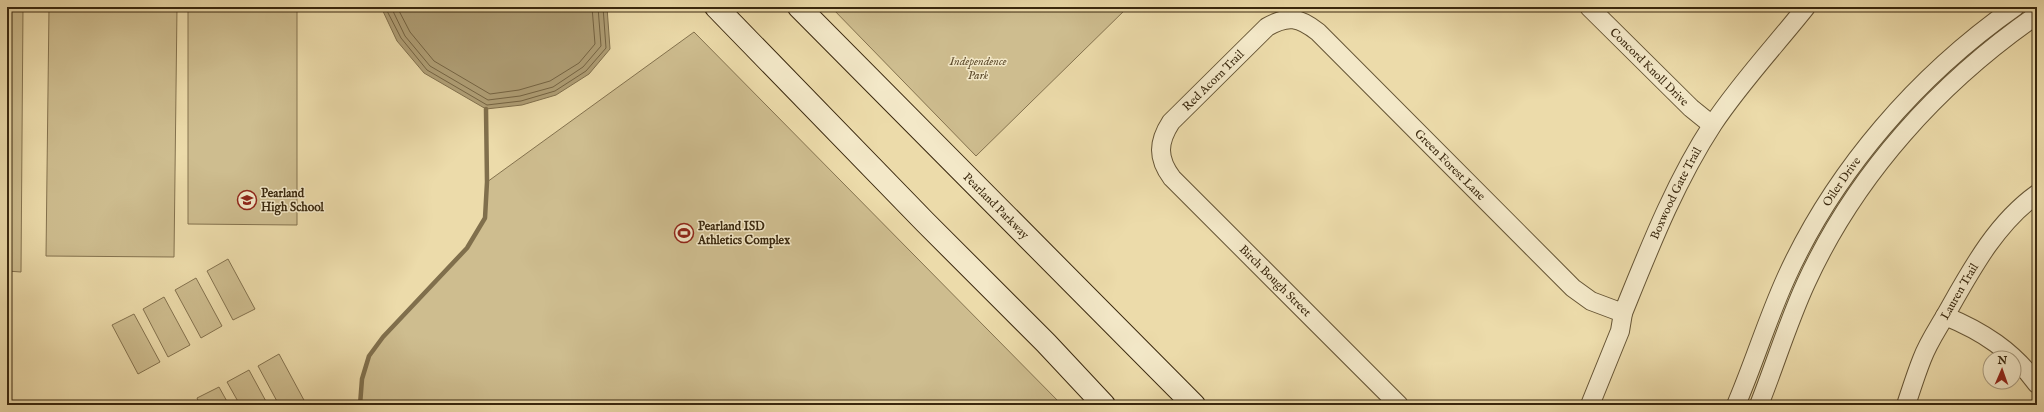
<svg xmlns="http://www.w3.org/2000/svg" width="2044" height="412" viewBox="0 0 2044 412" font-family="'IM FELL English',serif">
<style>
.green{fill:#cebd8f;stroke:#84724e}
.water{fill:#af9e75;stroke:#806f4c}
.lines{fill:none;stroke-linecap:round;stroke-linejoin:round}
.shore{stroke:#746342;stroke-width:1}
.stream{stroke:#806f4c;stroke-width:4.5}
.minor-casing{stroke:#665535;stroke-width:20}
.secondary-casing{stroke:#3a280e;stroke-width:24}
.minor{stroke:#f3e8c8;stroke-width:18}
.secondary{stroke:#f3e8c8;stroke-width:22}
.labels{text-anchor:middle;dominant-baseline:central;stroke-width:3;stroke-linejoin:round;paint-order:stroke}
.park-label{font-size:12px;font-style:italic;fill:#5f4d2e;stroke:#f3e8c8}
.street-label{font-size:12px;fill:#3a280e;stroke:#f3e8c8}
.poi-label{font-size:12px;font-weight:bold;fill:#3a280e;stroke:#f3e8c8;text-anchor:start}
</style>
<rect width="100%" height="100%" fill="#ecdbaa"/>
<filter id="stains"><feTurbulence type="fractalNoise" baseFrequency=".005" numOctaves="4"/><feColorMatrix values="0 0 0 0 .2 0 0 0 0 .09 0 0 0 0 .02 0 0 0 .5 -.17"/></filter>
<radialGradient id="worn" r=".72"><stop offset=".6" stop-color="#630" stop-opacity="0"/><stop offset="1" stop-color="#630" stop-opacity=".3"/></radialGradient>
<g class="green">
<polygon points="7,7 23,7 21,272 7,271"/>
<polygon points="49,7 177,7 174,257 46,256"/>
<polygon points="188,7 297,7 297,225 188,224"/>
<polygon points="831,7 1128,7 976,156"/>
<polygon points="694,32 1062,405 360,405 362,379 369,356 383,337 467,248 485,218 487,182"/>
<polygon points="228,259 255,309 233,320 207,271"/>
<polygon points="196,278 222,326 201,338 175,290"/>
<polygon points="164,297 190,345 168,357 143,309"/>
<polygon points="134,314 160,362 138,374 112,325"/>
<polygon points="279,354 305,402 301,405 279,405 258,366"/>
<polygon points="249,370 268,405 240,405 227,382"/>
<polygon points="219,387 229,405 200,405 197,398"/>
</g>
<polygon class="water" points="381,7 607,7 610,49 589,74 556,95 522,105 486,109 424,73 397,41"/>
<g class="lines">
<g class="shore">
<polyline points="385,7 401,38 427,70 487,105 521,101 555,91 586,71 606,48 603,7"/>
<polyline points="391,7 405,36 430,66 488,100 520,96 553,87 583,67 601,46 598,7"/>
<polyline points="397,7 410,32 434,61 490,94 519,90 550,81 579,63 595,44 592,7"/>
</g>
<polyline class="stream" points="360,405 362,379 369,356 383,337 467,248 485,218 487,182 486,109"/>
<g class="minor-casing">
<g id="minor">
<path id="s1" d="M 1589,7 L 1691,108 L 1712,125"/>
<path d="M 1945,316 C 1982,331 2013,351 2037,384"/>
<path id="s2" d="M 1399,405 L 1172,178 C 1157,158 1158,142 1171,122 L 1267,27 C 1288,15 1299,17 1318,32 L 1573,288 L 1591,301 L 1623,313"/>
<path id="s3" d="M 1590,405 L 1620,331 L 1623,313 C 1649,249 1675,182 1713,124 C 1741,82 1775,46 1806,7"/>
<path id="s4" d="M 1736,405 C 1754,363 1767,320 1786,278 C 1835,170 1918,75 2015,7"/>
<path d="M 1759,405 C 1775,365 1788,322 1806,283 C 1856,174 1939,83 2037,15"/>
<path id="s5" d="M 1906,405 C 1911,390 1916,374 1922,359 C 1928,343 1937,330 1945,316 C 1970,272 1995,224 2037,194"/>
</g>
</g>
<g class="secondary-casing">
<g id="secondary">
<polyline points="716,7 925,222 1046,343 1104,405"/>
<path id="s6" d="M 799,7 L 1194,405"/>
</g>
</g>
<use href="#minor" class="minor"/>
<use href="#secondary" class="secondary"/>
</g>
<defs>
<g id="school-ring" transform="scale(1)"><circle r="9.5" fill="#f3e8c8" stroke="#8f2418" stroke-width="1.5"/><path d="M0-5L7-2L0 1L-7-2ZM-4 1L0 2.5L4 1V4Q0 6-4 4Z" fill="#8f2418"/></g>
<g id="stadium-ring" transform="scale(1)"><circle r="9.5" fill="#f3e8c8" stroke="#8f2418" stroke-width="1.5"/><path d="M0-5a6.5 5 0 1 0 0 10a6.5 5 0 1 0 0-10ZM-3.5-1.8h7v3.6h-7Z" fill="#8f2418"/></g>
</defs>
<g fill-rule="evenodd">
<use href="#school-ring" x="247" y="200"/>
<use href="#stadium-ring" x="684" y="233"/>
</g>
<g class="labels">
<g class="park-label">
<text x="978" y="61">Independence<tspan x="978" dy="14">Park</tspan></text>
</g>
<g class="street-label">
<text stroke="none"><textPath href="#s1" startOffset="85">Concord Knoll Drive</textPath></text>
<text stroke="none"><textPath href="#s2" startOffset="441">Red Acorn Trail</textPath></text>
<text stroke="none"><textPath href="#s2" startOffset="760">Green Forest Lane</textPath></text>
<text stroke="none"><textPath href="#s4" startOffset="248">Oiler Drive</textPath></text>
<text stroke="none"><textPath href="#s3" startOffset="229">Boxwood Gate Trail</textPath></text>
<text stroke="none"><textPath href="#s6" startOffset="280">Pearland Parkway</textPath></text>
<text transform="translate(1275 281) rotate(45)">Birch Bough Street</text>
<text stroke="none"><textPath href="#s5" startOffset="126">Lauren Trail</textPath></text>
</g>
<g class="poi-label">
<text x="261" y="193">Pearland<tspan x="261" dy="14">High School</tspan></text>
<text x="698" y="226">Pearland ISD<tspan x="698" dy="14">Athletics Complex</tspan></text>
</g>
</g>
<rect width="2044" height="412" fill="none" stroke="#ecdbaa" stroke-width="24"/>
<rect x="8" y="8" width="2028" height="396" fill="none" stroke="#3a280e" stroke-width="2"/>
<rect x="12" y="12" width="2020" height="388" fill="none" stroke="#3a280e"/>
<g transform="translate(2002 370) rotate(2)"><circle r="19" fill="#f3e8c8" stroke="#a99b7e"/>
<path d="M0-3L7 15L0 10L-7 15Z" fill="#8f2418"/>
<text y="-6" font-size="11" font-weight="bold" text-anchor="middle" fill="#3a280e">N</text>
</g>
<rect width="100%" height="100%" filter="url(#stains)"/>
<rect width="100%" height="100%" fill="url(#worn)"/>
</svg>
